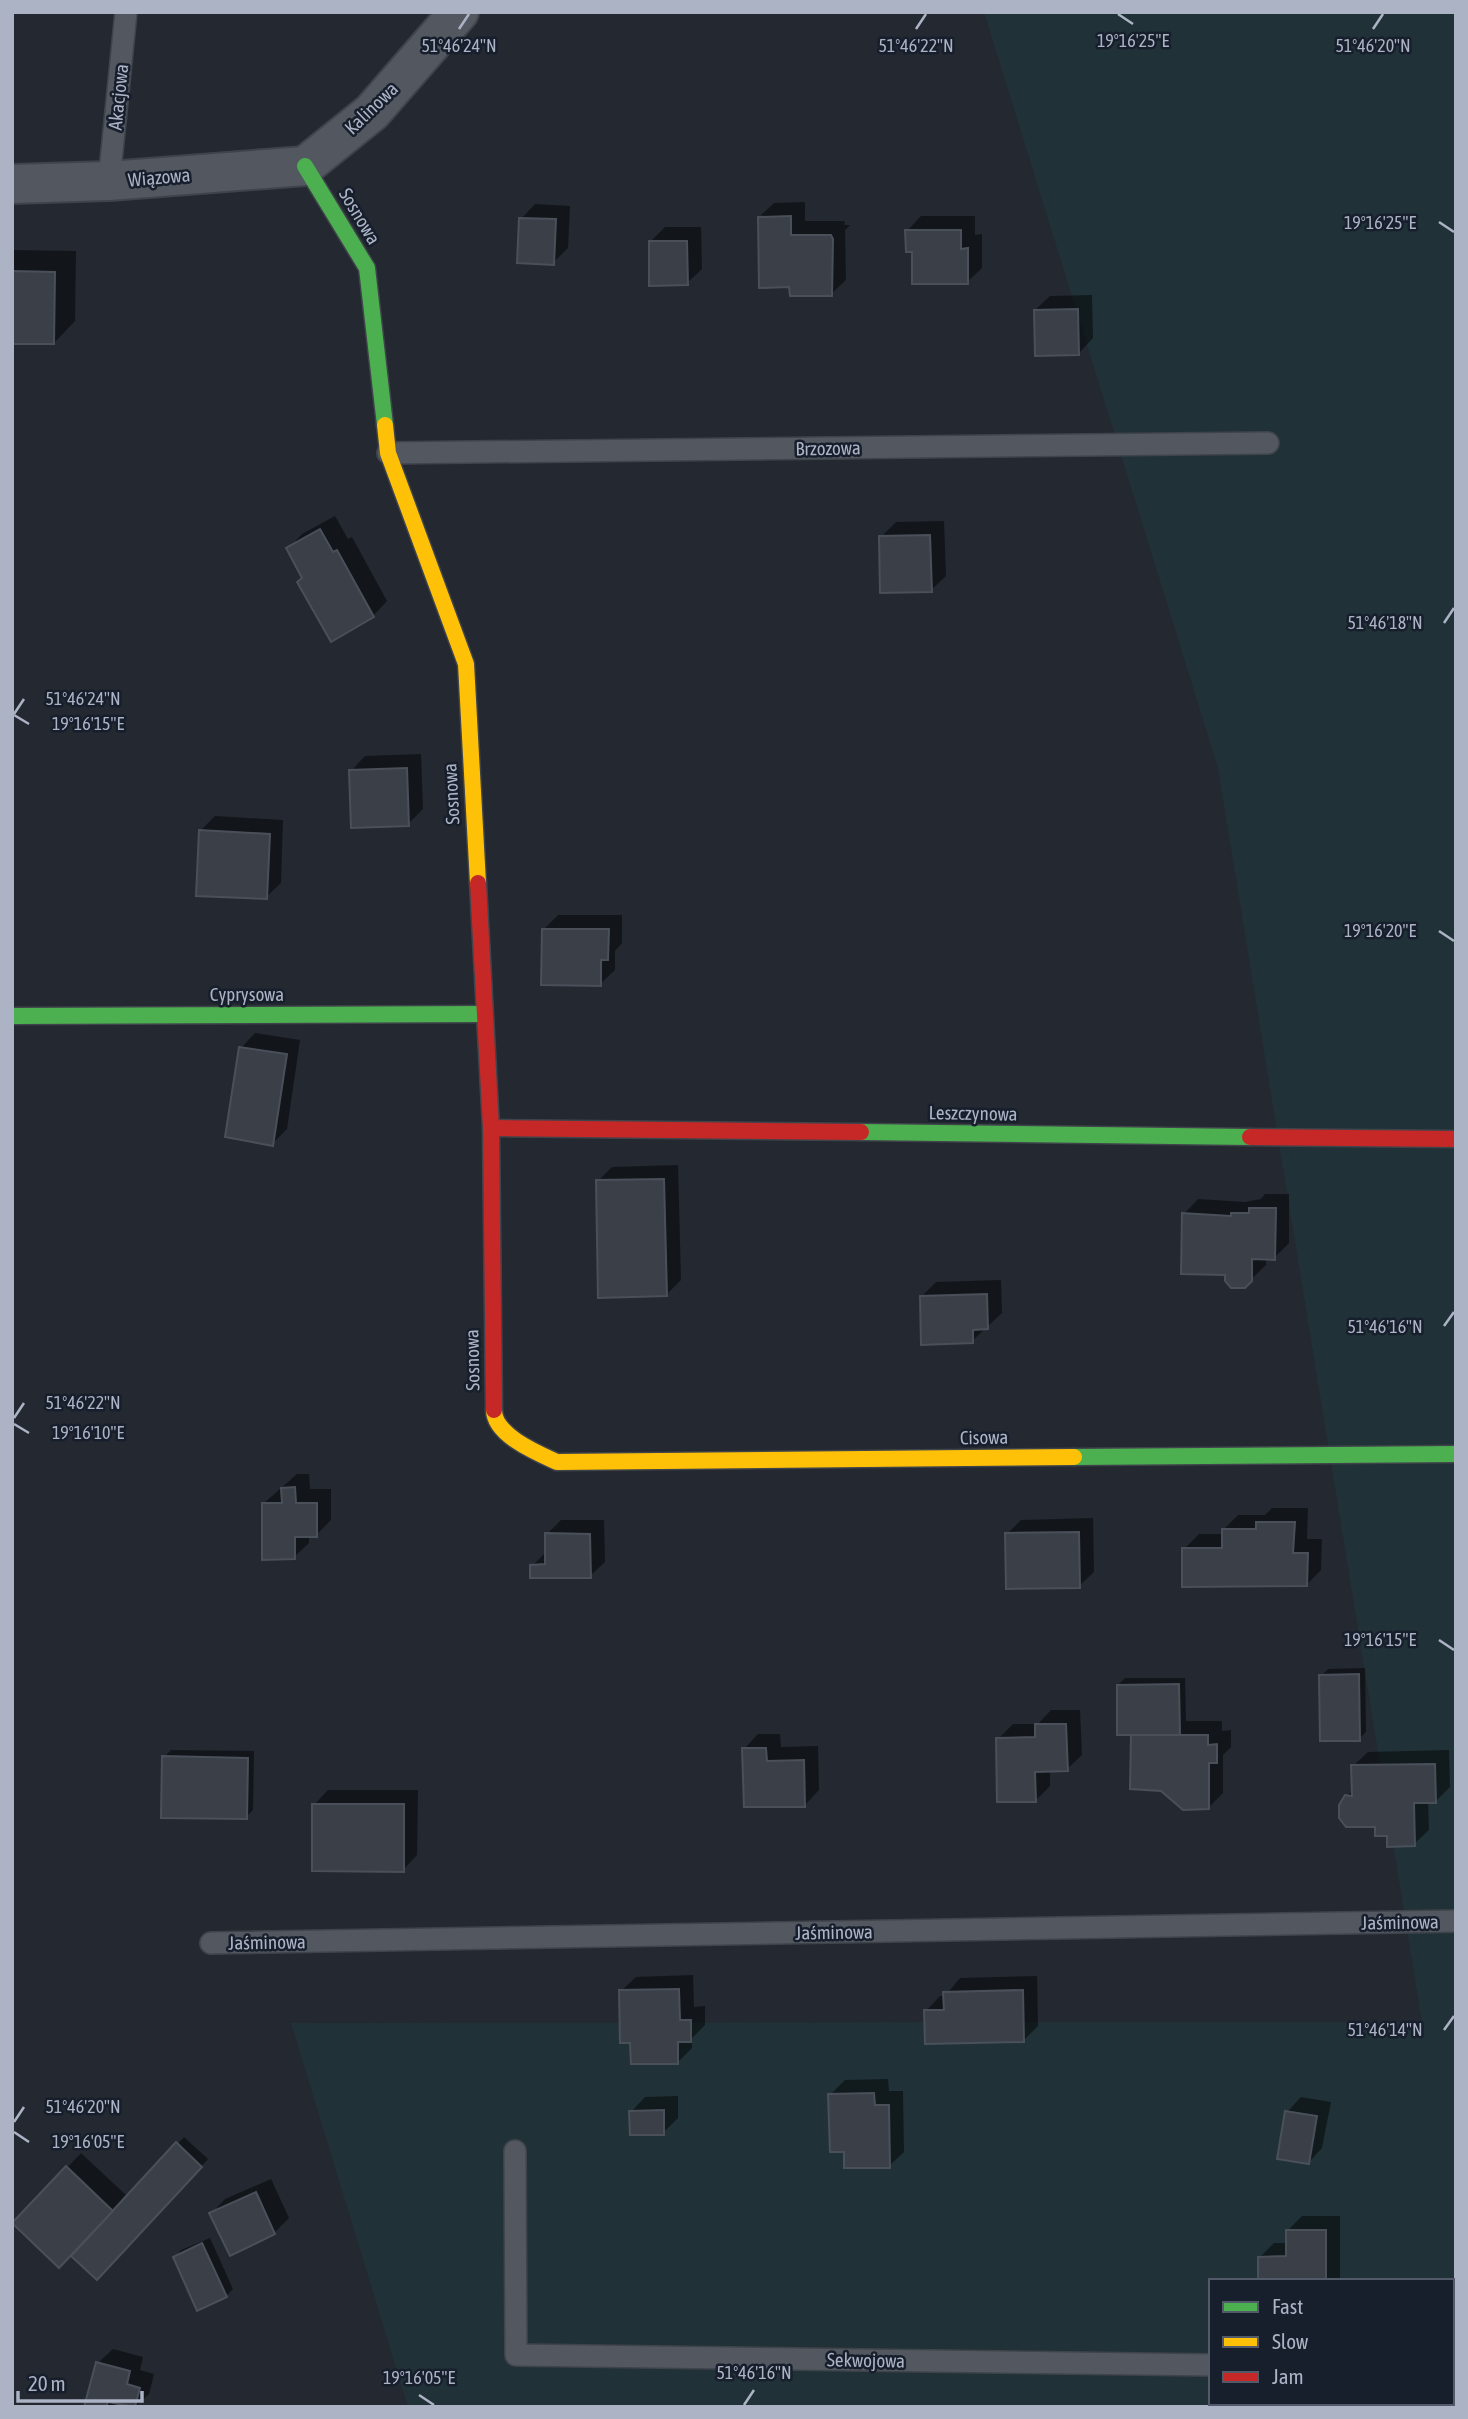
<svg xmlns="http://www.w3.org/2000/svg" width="1468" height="2419" viewBox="0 0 1468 2419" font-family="'Asap Condensed',sans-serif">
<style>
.green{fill:#203237;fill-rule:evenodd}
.shadow{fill:#0007}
.building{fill:#3b3f48;stroke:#4a505a;stroke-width:2}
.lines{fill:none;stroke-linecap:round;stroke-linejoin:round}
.lane-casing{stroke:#3f434a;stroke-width:24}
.street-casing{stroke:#3f434a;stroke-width:42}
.fast-casing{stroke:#3f434a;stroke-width:19}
.slow-casing{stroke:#3f434a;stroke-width:19}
.jam-casing{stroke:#3f434a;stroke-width:19}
.lane{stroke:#525760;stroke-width:21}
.street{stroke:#525760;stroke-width:38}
.fast{stroke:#4caf50;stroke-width:16}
.slow{stroke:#ffc107;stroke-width:16}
.jam{stroke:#c62828;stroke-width:16}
.ticks{fill:none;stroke:#abb3c5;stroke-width:2.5}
.labels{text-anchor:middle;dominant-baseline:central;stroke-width:5;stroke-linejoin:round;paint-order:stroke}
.street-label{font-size:19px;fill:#abb3c5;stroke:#171e2c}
.ticks-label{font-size:18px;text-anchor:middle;fill:#abb3c5;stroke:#171e2c;stroke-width:5;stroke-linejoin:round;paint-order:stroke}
</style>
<rect width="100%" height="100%" fill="#232831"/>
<path class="green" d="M 984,12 L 1456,12 L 1456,2407 L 408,2407 L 291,2023 L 1422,2022 L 1218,768 ZM 1211,2281 L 1452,2281 L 1452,2403 L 1211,2403 Z"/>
<g class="shadow">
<polygon points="805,202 805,221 845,221 844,225 850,225 845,230 846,280 831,294 791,285 759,217 774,203"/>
<polygon points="535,204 570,206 568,248 553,263 521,219"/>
<polygon points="921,216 975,216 975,235 982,234 982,268 967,282 914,250 907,231"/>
<polygon points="665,227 701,227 702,269 687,283 650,242"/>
<polygon points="12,250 76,251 75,321 54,343 12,342"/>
<polygon points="1092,295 1093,338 1079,353 1035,310 1050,296"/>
<polygon points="335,516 348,539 352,537 387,601 373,616 304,577 288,549 302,534"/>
<polygon points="944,521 946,576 931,590 881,537 896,522"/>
<polygon points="421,754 423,809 408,824 351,771 365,756"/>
<polygon points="215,816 283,820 281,883 266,897 200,831"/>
<polygon points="558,915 622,915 622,943 615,951 615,970 600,984 544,929"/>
<polygon points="255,1033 300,1040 287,1129 272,1144 241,1048"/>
<polygon points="678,1165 681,1280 666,1295 598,1181 612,1167"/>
<polygon points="1265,1194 1289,1194 1289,1243 1274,1258 1266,1258 1266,1265 1244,1286 1227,1273 1184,1214 1198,1199 1245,1202 1261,1199"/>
<polygon points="1001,1280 1002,1313 972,1341 921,1297 936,1282"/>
<polygon points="297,1474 309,1474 310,1489 331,1489 331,1520 316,1535 309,1535 309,1543 294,1557 263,1504"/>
<polygon points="1272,1508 1308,1508 1307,1539 1322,1539 1321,1570 1307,1584 1184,1549 1199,1534 1223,1534 1223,1530 1238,1515 1265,1515"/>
<polygon points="1093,1518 1094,1572 1079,1586 1007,1534 1021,1520"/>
<polygon points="561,1520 604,1520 605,1562 590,1576 532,1566 547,1551 547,1534"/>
<polygon points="1365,1668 1366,1732 1359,1739 1321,1676 1328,1669"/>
<polygon points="1125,1678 1185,1678 1186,1721 1222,1721 1222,1731 1231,1730 1231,1747 1223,1755 1223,1793 1209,1807 1132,1736 1118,1685"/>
<polygon points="1051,1710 1080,1710 1082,1755 1067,1769 1050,1770 1050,1786 1036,1800 998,1739 1013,1724 1038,1724"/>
<polygon points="758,1734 780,1734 781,1747 818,1746 819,1790 805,1805 744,1749"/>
<polygon points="171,1750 254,1751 253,1810 246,1817 164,1757"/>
<polygon points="1449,1750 1450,1787 1436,1801 1428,1801 1429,1830 1414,1844 1388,1835 1346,1797 1354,1789 1353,1766 1368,1752"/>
<polygon points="328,1790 418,1790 417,1855 403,1870 314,1805"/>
<polygon points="693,1975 694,2007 705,2006 705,2025 692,2038 692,2048 678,2062 632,2041 621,1991 636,1977"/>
<polygon points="1037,1976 1038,2026 1024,2040 926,2011 940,1996 945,1996 960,1978"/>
<polygon points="888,2079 889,2091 903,2091 904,2152 889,2166 846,2150 830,2095 845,2080"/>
<polygon points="678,2096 678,2118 663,2133 631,2112 645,2097"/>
<polygon points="1301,2097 1331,2102 1322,2148 1308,2163 1287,2112"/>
<polygon points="184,2137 208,2159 97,2277 71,2254 67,2168 81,2153 128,2197"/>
<polygon points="271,2179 289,2218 274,2233 211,2214 225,2199"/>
<polygon points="1302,2216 1340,2216 1340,2281 1259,2281 1259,2258 1274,2243 1287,2243 1287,2231"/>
<polygon points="210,2238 233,2289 226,2296 175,2257 181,2250"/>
<polygon points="113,2349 143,2357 140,2370 154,2374 149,2394 135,2407 117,2403 114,2407 86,2407 98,2363"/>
<polygon points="1285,2403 1291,2403 1338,2405 1281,2407"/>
</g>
<g class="building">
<polygon points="791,216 791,235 831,235 833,239 832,296 790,296 789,287 759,288 758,217"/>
<polygon points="519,218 556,219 554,265 517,263"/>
<polygon points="905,230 961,230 961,249 968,248 968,284 912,284 912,252 906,252"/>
<polygon points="649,241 687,241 688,285 649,286"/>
<polygon points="12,271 55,272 54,344 12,344"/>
<polygon points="1078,309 1079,355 1035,356 1034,310"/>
<polygon points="320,529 333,552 337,550 374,617 331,642 297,582 302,578 286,548"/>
<polygon points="930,535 932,592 880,593 879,536"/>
<polygon points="407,768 409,826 351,828 349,770"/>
<polygon points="199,830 270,834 267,899 196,896"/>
<polygon points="542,929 609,929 608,960 601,960 601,986 541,985"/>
<polygon points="239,1047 287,1054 273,1146 225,1137"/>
<polygon points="664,1179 667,1296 598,1298 596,1180"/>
<polygon points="1249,1208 1276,1208 1275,1260 1252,1259 1252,1281 1245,1288 1231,1288 1225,1281 1225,1275 1181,1274 1182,1213 1231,1216 1231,1213 1249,1213"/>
<polygon points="987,1294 988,1329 973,1330 973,1343 921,1345 920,1296"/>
<polygon points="295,1487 296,1503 317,1503 317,1537 295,1537 295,1559 262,1560 262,1503 282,1503 281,1488"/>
<polygon points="1256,1522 1295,1522 1293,1553 1308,1553 1307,1586 1182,1587 1182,1548 1222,1548 1222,1529 1256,1529"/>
<polygon points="1079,1532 1080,1588 1006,1589 1005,1533"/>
<polygon points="545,1533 590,1534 591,1578 530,1578 530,1565 545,1564"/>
<polygon points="1359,1674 1360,1741 1320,1741 1319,1675"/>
<polygon points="1179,1684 1180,1735 1117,1735 1117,1685"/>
<polygon points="1035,1724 1066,1724 1068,1771 1035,1772 1036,1802 997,1802 996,1738 1035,1737"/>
<polygon points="1131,1735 1208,1735 1208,1745 1217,1744 1217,1763 1209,1763 1209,1809 1183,1810 1161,1791 1130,1789"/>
<polygon points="742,1748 766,1748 767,1761 804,1760 805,1807 744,1807"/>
<polygon points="162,1756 248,1758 247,1819 161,1818"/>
<polygon points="1435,1764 1436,1803 1414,1803 1415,1846 1387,1847 1387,1836 1375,1836 1375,1827 1346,1827 1339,1818 1339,1805 1345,1795 1352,1796 1351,1765"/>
<polygon points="312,1804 404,1804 404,1872 312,1871"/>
<polygon points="679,1989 680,2020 691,2020 691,2042 678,2042 678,2064 631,2064 630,2043 620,2043 619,1990"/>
<polygon points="1023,1990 1024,2042 925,2044 924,2010 944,2010 943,1992"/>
<polygon points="874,2093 875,2105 889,2105 890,2168 844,2168 844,2152 830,2152 828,2094"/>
<polygon points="664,2110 664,2135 630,2135 629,2111"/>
<polygon points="1285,2111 1317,2116 1309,2164 1277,2159"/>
<polygon points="176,2142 202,2167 97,2280 71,2256"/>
<polygon points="66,2166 113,2211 59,2268 12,2223"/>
<polygon points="256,2192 275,2234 230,2256 209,2213"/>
<polygon points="1286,2230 1326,2230 1326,2281 1258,2281 1258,2257 1286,2256"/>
<polygon points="202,2243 227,2297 197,2311 173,2257"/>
<polygon points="96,2362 130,2371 127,2384 140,2388 135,2407 108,2402 106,2407 84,2407"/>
</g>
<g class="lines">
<g class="lane-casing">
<g id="lane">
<polyline points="109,181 126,12"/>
<polyline points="388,453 1268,443"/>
<polyline points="211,1943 1456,1921"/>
<polyline points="515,2151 516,2355 1211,2365"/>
<polyline points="1452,2369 1456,2369"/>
</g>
</g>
<g class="street-casing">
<polyline id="street" points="12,184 109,181 305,166 372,112 459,12"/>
</g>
<g class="fast-casing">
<g id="fast">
<polyline points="305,166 367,268 385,425"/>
<polyline points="12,1016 483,1014"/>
<polyline points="861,1132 1250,1137"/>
<polyline points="1074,1457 1456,1454"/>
</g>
</g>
<g class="slow-casing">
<g id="slow">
<polyline points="385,425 388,453 466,664 478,883"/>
<path d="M 494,1410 C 494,1435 537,1453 557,1462 L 1074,1457"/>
</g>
</g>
<g class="jam-casing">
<g id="jam">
<polyline points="478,883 491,1128 494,1410"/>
<polyline points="491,1128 861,1132"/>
<polyline points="1250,1137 1456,1139"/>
</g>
</g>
<use href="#lane" class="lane"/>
<use href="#street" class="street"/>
<use href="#fast" class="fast"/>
<use href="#slow" class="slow"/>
<use href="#jam" class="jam"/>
</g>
<path class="ticks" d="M 1118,14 L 1133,24M 459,29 L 469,14M 916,29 L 926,14M 1373,29 L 1383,14M 1439,222 L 1454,232M 1444,623 L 1454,608M 14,714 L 24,699M 14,715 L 29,724M 1439,931 L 1454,941M 1444,1326 L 1454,1312M 14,1418 L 24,1403M 14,1424 L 29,1433M 1439,1640 L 1454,1650M 1444,2030 L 1454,2016M 14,2122 L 24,2107M 14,2132 L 29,2142M 419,2395 L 434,2405M 744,2405 L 754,2390"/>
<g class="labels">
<g class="street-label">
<text transform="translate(118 97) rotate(-84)">Akacjowa</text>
<text transform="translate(371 108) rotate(-44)">Kalinowa</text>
<text transform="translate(159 177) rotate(-5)">Wiązowa</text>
<text transform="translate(360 216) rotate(59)">Sosnowa</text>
<text transform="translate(828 448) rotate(-1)">Brzozowa</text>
<text transform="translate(451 794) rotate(-93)">Sosnowa</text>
<text x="247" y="994">Cyprysowa</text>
<text transform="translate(973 1113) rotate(1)">Leszczynowa</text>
<text transform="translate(472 1360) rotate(-91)">Sosnowa</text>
<text transform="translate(984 1437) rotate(-1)">Cisowa</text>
<text transform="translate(1400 1922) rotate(-1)">Jaśminowa</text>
<text transform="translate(834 1932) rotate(-1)">Jaśminowa</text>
<text transform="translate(267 1942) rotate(-1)">Jaśminowa</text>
<text transform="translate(866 2360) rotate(1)">Sekwojowa</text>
</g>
</g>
<g class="ticks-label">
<text x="1133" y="47">19°16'25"E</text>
<text x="459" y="52">51°46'24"N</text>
<text x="916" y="52">51°46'22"N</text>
<text x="1373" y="52">51°46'20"N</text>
<text x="1380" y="229">19°16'25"E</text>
<text x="1385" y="629">51°46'18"N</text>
<text x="83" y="705">51°46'24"N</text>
<text x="88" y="730">19°16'15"E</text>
<text x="1380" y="937">19°16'20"E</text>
<text x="1385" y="1333">51°46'16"N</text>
<text x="83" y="1409">51°46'22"N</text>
<text x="88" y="1439">19°16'10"E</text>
<text x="1380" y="1646">19°16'15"E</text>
<text x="1385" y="2036">51°46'14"N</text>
<text x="83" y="2113">51°46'20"N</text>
<text x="88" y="2148">19°16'05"E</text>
<text x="754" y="2379">51°46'16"N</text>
<text x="419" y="2384">19°16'05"E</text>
</g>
<rect width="1468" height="2419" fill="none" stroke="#abb3c5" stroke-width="28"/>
<rect x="1209" y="2279" width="245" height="126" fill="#171e2c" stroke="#525a69" stroke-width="2"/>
<rect x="1223" y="2302" width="35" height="10" fill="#4caf50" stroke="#525a69" stroke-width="2"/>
<text x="1272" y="2314" font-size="21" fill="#abb3c5">Fast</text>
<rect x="1223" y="2337" width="35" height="10" fill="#ffc107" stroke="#525a69" stroke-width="2"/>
<text x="1272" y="2349" font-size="21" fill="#abb3c5">Slow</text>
<rect x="1223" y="2372" width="35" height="10" fill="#c62828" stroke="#525a69" stroke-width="2"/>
<text x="1272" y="2384" font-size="21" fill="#abb3c5">Jam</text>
<path d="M18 2391v10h124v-10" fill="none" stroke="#abb3c5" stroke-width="3.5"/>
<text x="28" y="2391" font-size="21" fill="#abb3c5" stroke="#171e2c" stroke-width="5" paint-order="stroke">20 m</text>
</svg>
